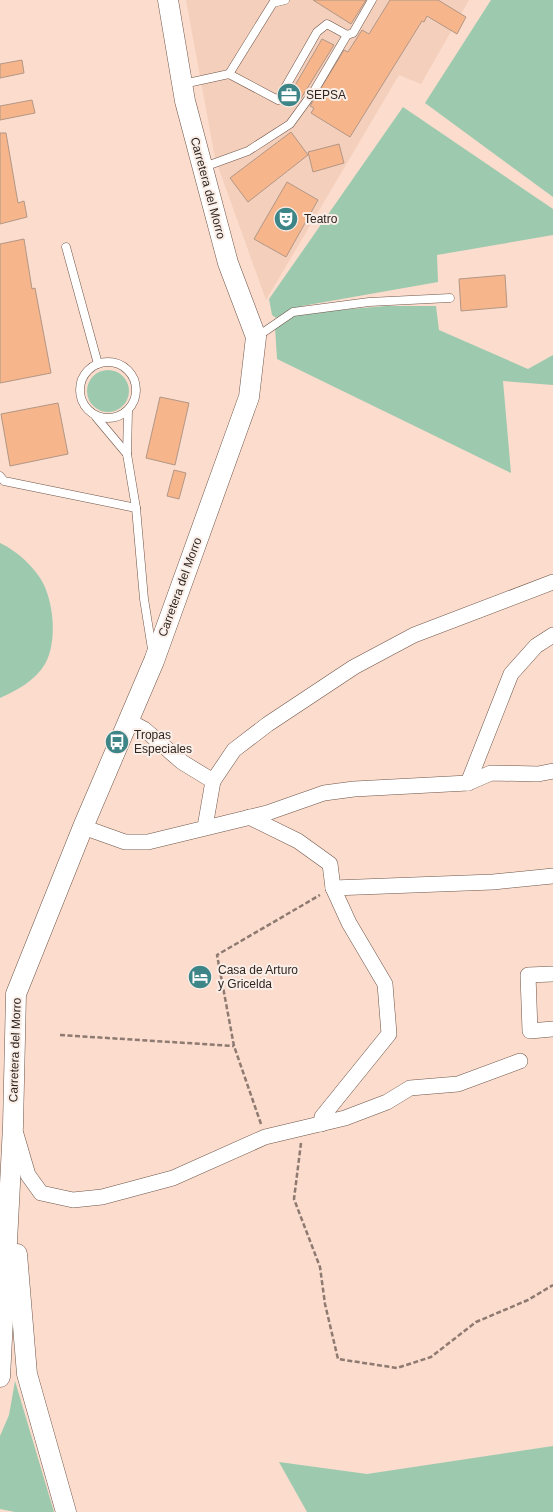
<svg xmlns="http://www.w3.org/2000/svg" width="553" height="1512" viewBox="0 0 553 1512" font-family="Arial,sans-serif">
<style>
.built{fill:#f4cfbc}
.green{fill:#9dcaaf}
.building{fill:#f7b58b;stroke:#b29786}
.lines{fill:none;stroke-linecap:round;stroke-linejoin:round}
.lane-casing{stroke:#6e5548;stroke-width:9}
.street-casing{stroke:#6e5548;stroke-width:16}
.secondary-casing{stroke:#6e5548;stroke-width:21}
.path{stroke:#8e7a70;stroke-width:2.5;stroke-dasharray:5 2.5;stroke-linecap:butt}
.lane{stroke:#fff;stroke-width:8}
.street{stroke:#fff;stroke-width:15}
.secondary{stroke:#fff;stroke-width:20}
.labels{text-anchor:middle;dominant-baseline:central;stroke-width:4;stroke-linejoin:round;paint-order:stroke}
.poi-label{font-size:12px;fill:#30251f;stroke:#faeee8;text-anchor:start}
.street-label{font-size:12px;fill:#30251f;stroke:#faeee8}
</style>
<rect width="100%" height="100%" fill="#fbdccd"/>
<polygon class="built" points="186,0 469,0 421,84 399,75 266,300 215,158"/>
<g class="green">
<polygon points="491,0 553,0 553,197 425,103"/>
<polygon points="403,107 553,209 553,235 437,255 438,282 302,306 276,318 272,315 269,299"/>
<polygon points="386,306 436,306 439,330 528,369 553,355 553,385 503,381 511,473 277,359 275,327 293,316 304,313"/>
<circle cx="108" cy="391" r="21"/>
<path d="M 0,543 C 17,551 35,567 44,585 C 54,607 57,642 45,664 C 35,681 17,690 0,698 Z"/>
<polygon points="15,1381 54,1512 15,1512 0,1509 0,1436 9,1415"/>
<polygon points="553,1446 553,1512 307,1512 279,1462 367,1474"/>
</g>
<g class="building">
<polygon points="313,0 366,0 351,24"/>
<polygon points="390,0 438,0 466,17 457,34 427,16 424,22 422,21 350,137 311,113 314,108 310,106 344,50 348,52 362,30 369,34"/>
<polygon points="322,39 334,45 300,100 290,94"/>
<polygon points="22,60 24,73 0,78 0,64"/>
<polygon points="32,100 35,113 0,120 0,106"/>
<polygon points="291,132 308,155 248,202 230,178"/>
<polygon points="0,133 6,133 18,203 24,201 27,217 0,224"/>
<polygon points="339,144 344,163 313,172 308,152"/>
<polygon points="287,182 318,200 286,257 254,239"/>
<polygon points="24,239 32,289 35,288 51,373 0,383 0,244"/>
<polygon points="505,275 507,307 461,311 459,279"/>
<polygon points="160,397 189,403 175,465 146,458"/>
<polygon points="58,403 68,454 10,466 1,414"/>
<polygon points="174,470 186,473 179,499 167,496"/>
</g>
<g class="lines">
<g class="lane-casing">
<g id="lane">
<polyline points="347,35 353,33 372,0"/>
<polyline points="183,84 229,74"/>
<polyline points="204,167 248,151 290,124 314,91 347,35 327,24 317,32 278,100 229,74 273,3 285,0"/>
<polyline points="66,247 98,364"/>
<polyline points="258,336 293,312 369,302 450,298"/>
<circle cx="108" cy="390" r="28"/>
<polyline points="96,417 127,454 136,508"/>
<polyline points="127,454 128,411"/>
<polyline points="0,476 4,481 136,508 144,599 152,649"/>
</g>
</g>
<g class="street-casing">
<g id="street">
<polyline points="129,721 144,729 182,762 213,781 205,827"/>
<polyline points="213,781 234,750 268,724 354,667 414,635 553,582"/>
<polyline points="468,783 511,674 536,646 553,635"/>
<polyline points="249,817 298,841 330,864 333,888 349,923 385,984 389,1034 330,1107 322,1117 321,1124"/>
<polyline points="83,827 125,842 148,842 267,813 324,793 354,789 468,783 491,773 538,774 553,771"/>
<polyline points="333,888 493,882 553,876"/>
<polyline points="553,974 528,975 530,1031 553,1029"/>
<polyline points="16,1134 28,1175 41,1193 73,1200 102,1197 173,1178 265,1137 345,1118 387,1102 410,1088 458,1084 520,1061"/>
</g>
</g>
<g class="secondary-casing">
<g id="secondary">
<polyline points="17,1254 27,1374 66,1512"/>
<polyline points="0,1377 13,1126 16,994 83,827 154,661 249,397 256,337 228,263 185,101 168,0"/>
</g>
</g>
<g class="path">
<polyline points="60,1035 234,1046"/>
<polyline points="261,1124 234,1046 217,955 320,895"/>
<polyline points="301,1143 294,1199 320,1267 325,1304 338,1359 397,1368 431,1357 476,1322 528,1300 553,1285"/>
</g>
<use href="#lane" class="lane"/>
<use href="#street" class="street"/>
<use href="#secondary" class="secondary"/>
</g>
<defs>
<g id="office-disc" transform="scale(1.25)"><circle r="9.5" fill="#3d8587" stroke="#faeee8"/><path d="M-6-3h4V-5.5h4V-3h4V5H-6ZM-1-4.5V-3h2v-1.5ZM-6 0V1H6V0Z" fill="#fff"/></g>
<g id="theatre-disc" transform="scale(1.25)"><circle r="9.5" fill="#3d8587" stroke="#faeee8"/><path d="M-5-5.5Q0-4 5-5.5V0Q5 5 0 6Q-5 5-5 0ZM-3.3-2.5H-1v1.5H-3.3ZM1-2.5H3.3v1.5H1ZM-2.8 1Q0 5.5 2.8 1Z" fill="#fff"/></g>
<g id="bus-disc" transform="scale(1.25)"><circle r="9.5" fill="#3d8587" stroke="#faeee8"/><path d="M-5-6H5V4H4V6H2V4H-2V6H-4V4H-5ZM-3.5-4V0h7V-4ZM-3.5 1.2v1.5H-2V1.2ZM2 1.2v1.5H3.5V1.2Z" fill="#fff"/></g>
<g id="hotel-disc" transform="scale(1.25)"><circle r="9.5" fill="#3d8587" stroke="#faeee8"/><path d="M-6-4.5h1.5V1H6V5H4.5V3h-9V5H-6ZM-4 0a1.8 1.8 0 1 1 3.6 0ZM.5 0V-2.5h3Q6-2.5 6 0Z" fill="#fff"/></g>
</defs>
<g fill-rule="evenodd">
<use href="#office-disc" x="289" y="95"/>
<use href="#theatre-disc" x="286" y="219"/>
<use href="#bus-disc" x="117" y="742"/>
<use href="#hotel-disc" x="200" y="977"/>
</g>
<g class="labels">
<g class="poi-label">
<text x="306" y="95">SEPSA</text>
<text x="304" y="219">Teatro</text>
<text x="134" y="735">Tropas<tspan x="134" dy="14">Especiales</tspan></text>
<text x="218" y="970">Casa de Arturo<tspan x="218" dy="14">y Gricelda</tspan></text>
</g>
<g class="street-label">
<text transform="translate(208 188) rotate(75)">Carretera del Morro</text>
<text transform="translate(180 587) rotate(-70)">Carretera del Morro</text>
<text transform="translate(15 1050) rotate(-88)">Carretera del Morro</text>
</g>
</g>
</svg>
